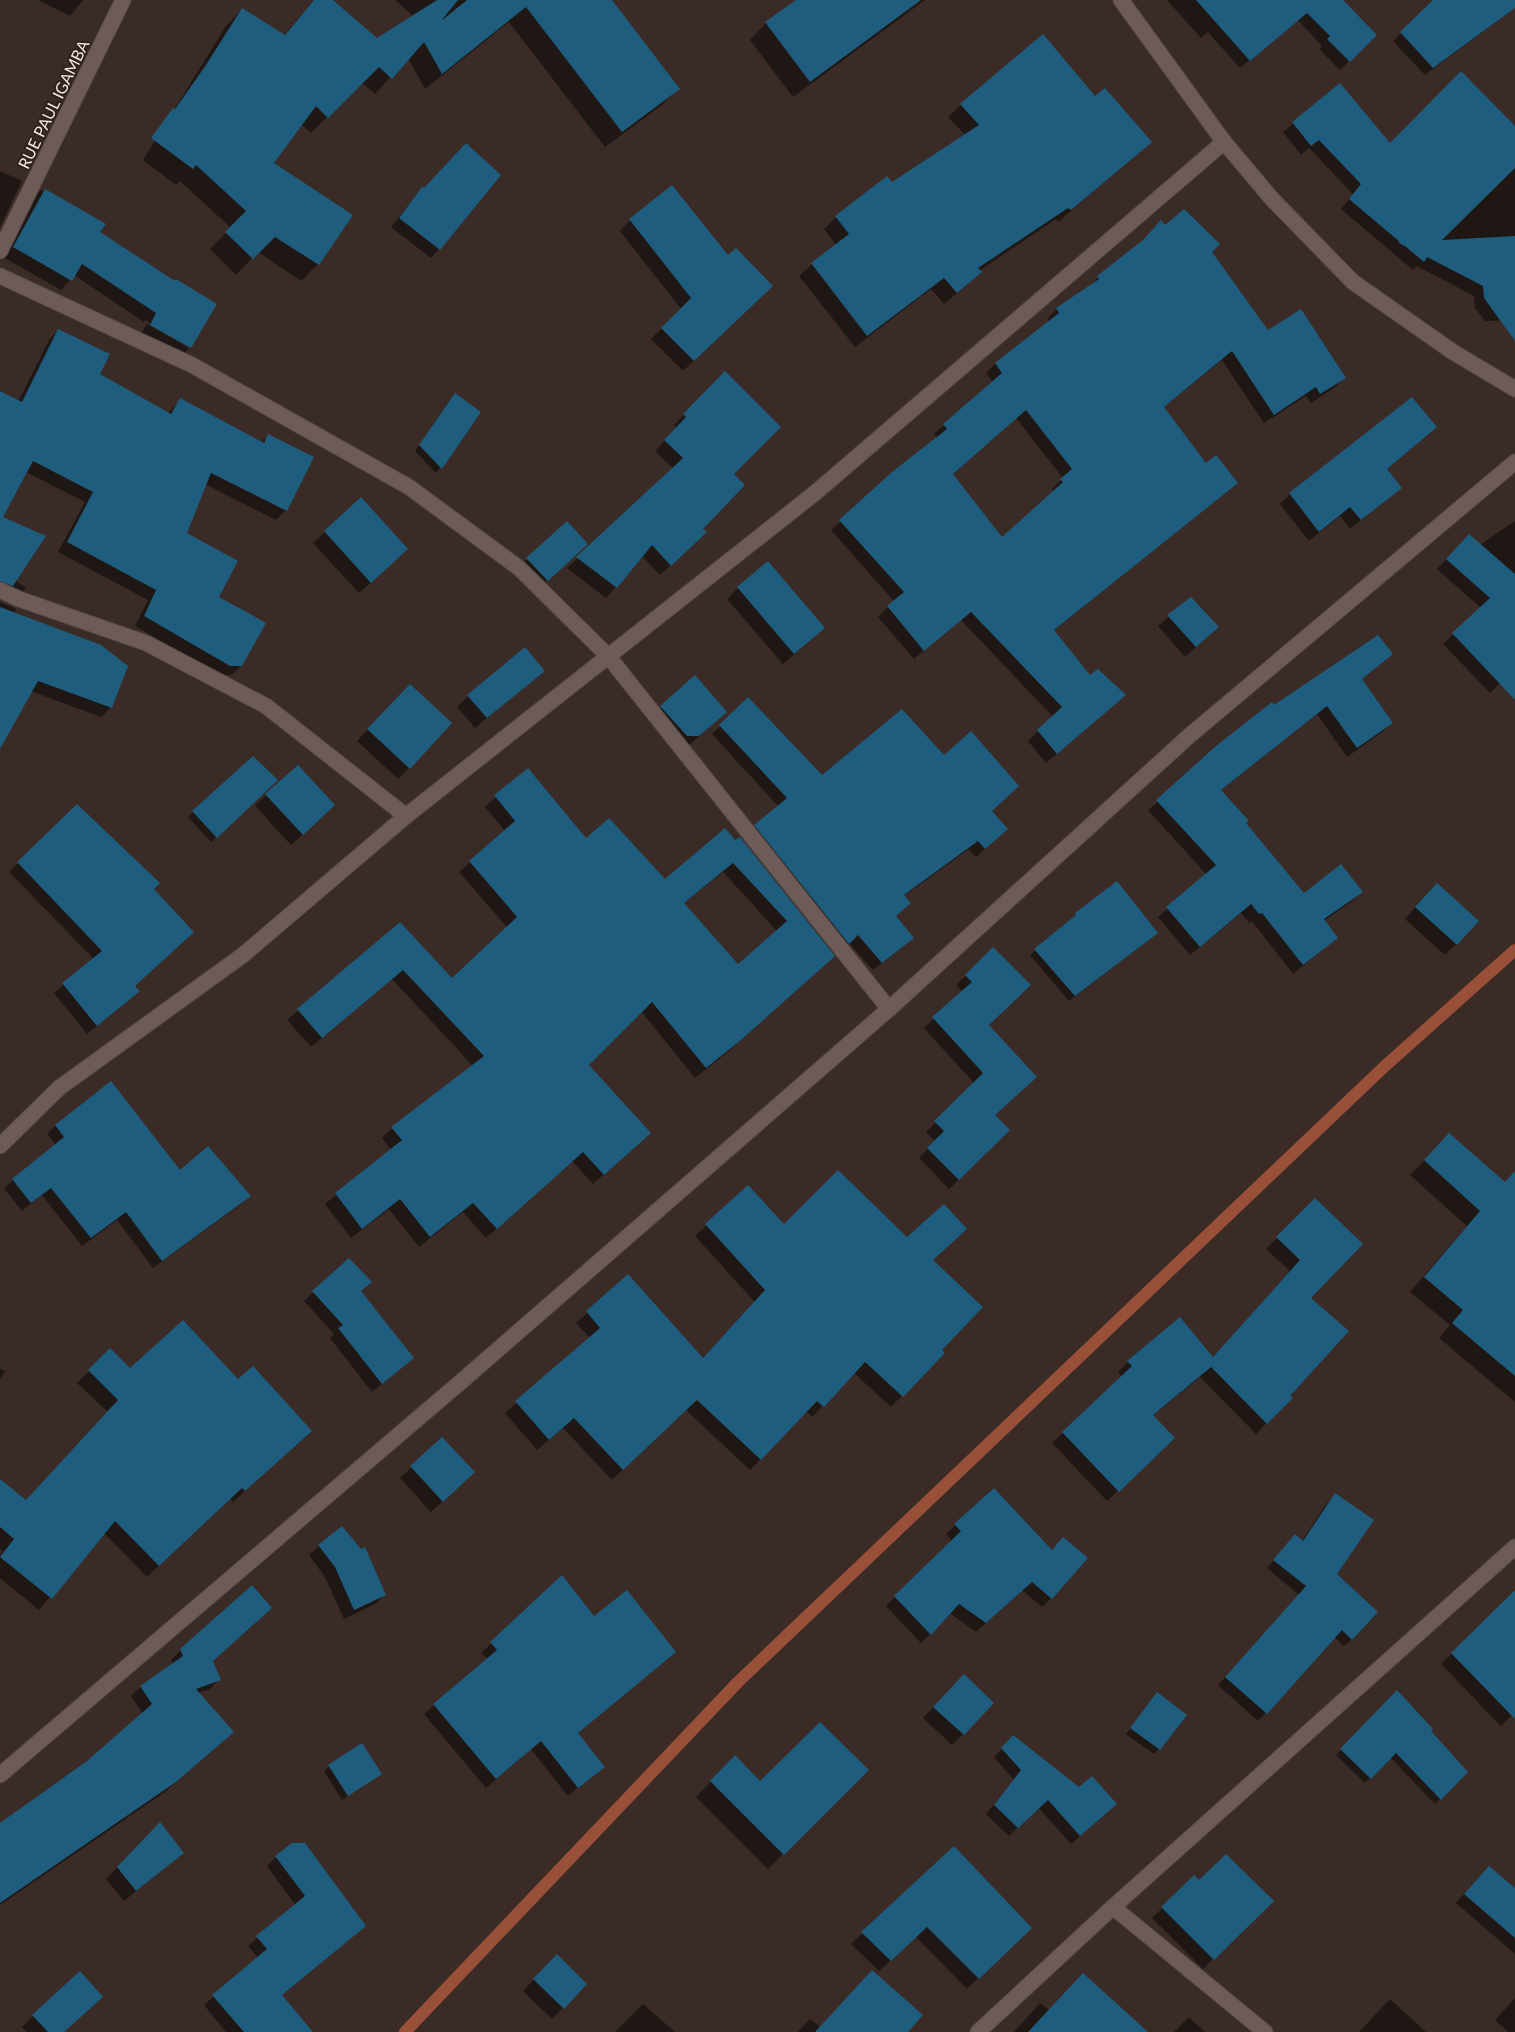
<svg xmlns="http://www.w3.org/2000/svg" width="1515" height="2032" viewBox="0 0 1515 2032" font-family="Lato,sans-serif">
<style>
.shadow{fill:#0007;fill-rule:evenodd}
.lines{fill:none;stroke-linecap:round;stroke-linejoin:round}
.stream{stroke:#985039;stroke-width:12}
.building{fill:#1f5d7e;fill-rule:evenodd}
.street-casing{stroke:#574a46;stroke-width:17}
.secondary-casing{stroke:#574a46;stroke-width:17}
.street{stroke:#6c5b56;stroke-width:15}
.secondary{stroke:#6c5b56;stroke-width:15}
.labels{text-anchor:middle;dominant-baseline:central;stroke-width:4;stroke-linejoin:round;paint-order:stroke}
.street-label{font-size:16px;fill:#f2e8e4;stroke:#2f211d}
</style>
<rect width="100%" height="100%" fill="#3a2b26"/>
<g class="shadow">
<polygon points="38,0 83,0 70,16"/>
<polygon points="314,0 331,0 377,39 413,16 395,0 610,0 678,89 662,105 605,147 509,22 425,89 408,58 375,94 362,83 311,133 301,124 273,164 351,215 318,264 301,281 258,252 236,275 210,249 231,228 180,181 176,185 143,160 226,26 242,9 284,35"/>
<polygon points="798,0 925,0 793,97 750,40 766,23"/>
<polygon points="1167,0 1341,0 1375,35 1340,70 1319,49 1322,46 1298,20 1240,68 1208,32 1201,38"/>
<polygon points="1435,0 1515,0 1515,8 1425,75 1393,41"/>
<polygon points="1340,85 1390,145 1515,125 1515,320 1485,321 1475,308 1474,296 1417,266 1413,270 1341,209 1353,194 1309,148 1301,155 1283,132"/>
<polygon points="961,105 1150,142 1058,222 1056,219 979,271 980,272 968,284 944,304 931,289 855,347 799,276 812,264 836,245 824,229 836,217 891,184 965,135 948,117"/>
<polygon points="0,171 22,181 0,227"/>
<polygon points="422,188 439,249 431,258 391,227"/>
<polygon points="41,190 104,224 99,233 174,283 215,304 190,347 180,358 140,335 147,324 189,348 189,345 145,320 144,322 74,275 61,290 3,257 31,200"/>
<polygon points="630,220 760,297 683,371 651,339 681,309 620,231"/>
<path d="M 1164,227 L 1210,252 L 1268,331 L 1345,377 L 1335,387 L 1311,403 L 1306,396 L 1264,423 L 1222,360 L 1163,408 L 1206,465 L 1236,483 L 1053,631 L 1090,677 L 1115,704 L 1046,763 L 1028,741 L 1053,717 L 961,620 L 914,659 L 878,617 L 894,601 L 831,530 L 937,438 L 934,434 L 944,425 L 993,382 L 986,373 L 995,364 L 1050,322 L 1047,319 L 1057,309 L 1089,287 L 1098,277 ZM 1016,418 L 1063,478 L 1052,489 L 1054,492 L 1002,539 L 952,475 Z"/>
<polygon points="58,330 98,375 168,414 180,400 261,443 268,436 312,458 286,510 276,520 205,484 186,534 217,597 241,665 232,675 220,675 135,626 148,600 58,552 85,502 26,472 1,517 15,580 26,588 15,600 0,594 0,393 18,402 49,340"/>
<polygon points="725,373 732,474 701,529 695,542 660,575 642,556 606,598 567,568 673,468 655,451 677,428 674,425"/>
<polygon points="450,400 479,412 436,473 415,451"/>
<polygon points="1436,427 1386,470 1401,488 1350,529 1340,516 1309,541 1280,504 1290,494"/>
<polygon points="361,499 395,560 359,593 313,543"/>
<polygon points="1515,521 1515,669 1490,693 1443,644 1481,608 1437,569 1460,545 1480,545"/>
<polygon points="567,522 581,549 542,585 522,564"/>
<polygon points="738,588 824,628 783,664 727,599"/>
<polygon points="1191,598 1207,637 1185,657 1158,626"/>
<polygon points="0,602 16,609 14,614 127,666 110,708 101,717 6,682 0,677"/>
<polygon points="1391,654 1361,680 1392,723 1382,732 1347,757 1317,714 1220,791 1303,894 1361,892 1352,901 1324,921 1337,938 1293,974 1252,921 1249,923 1241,913 1190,955 1158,917 1207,875 1148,810 1274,706"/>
<polygon points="543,671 475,728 457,707 468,696"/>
<polygon points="695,677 714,723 687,747 649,718"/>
<polygon points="399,696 409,768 398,779 357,741"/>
<polygon points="748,698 822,777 991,811 998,837 976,857 969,849 904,896 895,917 904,946 873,970 849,943 840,951 747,834 778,806 712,734"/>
<path d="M 528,769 L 586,840 L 665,881 L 725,830 L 823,966 L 730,1050 L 695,1078 L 641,1011 L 587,1065 L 639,1143 L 593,1184 L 572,1161 L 486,1238 L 463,1212 L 419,1247 L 389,1209 L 351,1238 L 325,1204 L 391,1150 L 382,1138 L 392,1128 L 473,1066 L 392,979 L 311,1047 L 287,1020 L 399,923 L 452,980 L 507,927 L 459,872 L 505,831 L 485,807 ZM 723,872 L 777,931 L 738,965 L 683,904 Z"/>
<polygon points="276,781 211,842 188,817 193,812"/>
<polygon points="266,795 322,816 291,845 255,806"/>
<polygon points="77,806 153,889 134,986 129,1000 87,1034 54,993 94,959 9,872"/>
<polygon points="1116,883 1151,938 1069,1001 1030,955 1071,921 1076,914"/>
<polygon points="1426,895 1456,944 1445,955 1405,919"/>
<polygon points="993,949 987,1025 993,1115 1008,1130 949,1189 919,1158 935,1141 926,1132 974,1083 924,1028 963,992 956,985"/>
<polygon points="110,1083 180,1172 249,1196 241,1204 153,1268 117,1220 82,1246 42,1195 22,1211 4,1188 56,1145 47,1134 55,1126"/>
<polygon points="1435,1149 1507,1186 1515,1176 1515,1402 1439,1338 1450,1325 1410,1292 1467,1226 1410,1175"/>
<polygon points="748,1187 784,1226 907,1239 932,1260 940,1350 943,1353 891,1407 854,1373 812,1417 806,1411 750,1470 686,1410 612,1480 563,1428 537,1450 505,1413 590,1338 576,1323 628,1276 702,1359 755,1302 695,1236"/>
<polygon points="1315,1200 1309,1298 1289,1396 1291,1398 1256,1434 1200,1377 1152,1416 1163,1449 1107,1501 1052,1443 1122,1377 1118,1372 1128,1362 1213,1358 1290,1271 1266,1249"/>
<polygon points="349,1259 370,1282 360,1292 412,1358 372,1392 330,1338 334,1334 304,1301"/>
<polygon points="110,1350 130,1370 238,1380 310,1431 233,1502 230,1498 147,1577 104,1533 39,1610 0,1578 0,1555 3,1551 0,1549 0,1481 26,1501 108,1412 77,1383"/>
<polygon points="0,1369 5,1371 0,1380"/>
<polygon points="442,1439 463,1483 431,1512 400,1478"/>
<polygon points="994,1489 1051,1598 1042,1607 1022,1590 976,1632 950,1613 921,1643 886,1606 952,1541 946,1534"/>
<polygon points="1335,1495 1335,1575 1352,1639 1344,1646 1334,1637 1258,1721 1218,1685 1299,1595 1267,1568 1287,1544 1302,1541 1327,1503"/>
<polygon points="319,1546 361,1550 385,1595 375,1604 344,1619 325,1577 309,1555"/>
<polygon points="562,1577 577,1734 603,1767 568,1796 531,1749 486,1788 424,1714 488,1659 481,1653"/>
<polygon points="1515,1592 1515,1712 1501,1726 1441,1664"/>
<polygon points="181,1650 212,1661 219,1679 210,1689 198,1693 232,1732 165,1792 0,1905 0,1826 88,1762 143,1714 131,1696 140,1687 173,1664 171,1660"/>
<polygon points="953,1687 963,1734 952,1745 923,1718"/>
<polygon points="1396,1692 1429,1732 1467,1772 1435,1804 1390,1757 1365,1783 1336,1755"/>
<polygon points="1152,1699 1159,1749 1154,1754 1126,1734"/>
<polygon points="1014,1737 1107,1812 1071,1844 1038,1807 1009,1836 986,1814 1014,1780 994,1757"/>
<polygon points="735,1757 760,1783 867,1770 768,1869 696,1797"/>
<polygon points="329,1766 380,1774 342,1800 324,1771"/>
<polygon points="160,1824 182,1853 124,1901 106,1879"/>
<polygon points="954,1848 1019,1939 967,1989 916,1937 879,1971 851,1944"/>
<polygon points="276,1857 364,1926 281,1996 312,2032 226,2032 204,2005 258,1958 248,1946 296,1906 267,1866"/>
<polygon points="1480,1876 1515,1888 1515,1954 1456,1903"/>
<polygon points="1194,1877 1199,1882 1272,1901 1203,1969 1152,1918"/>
<polygon points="557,1956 563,2008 552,2019 523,1991"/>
<polygon points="1515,1998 1515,2032 1508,2032 1495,2020"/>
<polygon points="1390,1999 1426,2032 1359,2032"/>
<polygon points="1040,2003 1049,2010 1122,2032 1014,2032"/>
<polygon points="643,2004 675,2032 615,2032"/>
<polygon points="33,2016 63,2032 27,2032 22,2027"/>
<polygon points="1189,2017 1205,2032 1174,2032"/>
<polygon points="810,2019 820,2027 906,2032 798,2032"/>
</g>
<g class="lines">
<polyline class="stream" points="405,2032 738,1682 1385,1066 1515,950"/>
</g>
<g class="building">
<polygon points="314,0 333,0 377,38 437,0 458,0 441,21 467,0 612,0 680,89 622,132 526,7 442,74 424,42 392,79 379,67 328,118 316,106 274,163 353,215 319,265 275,237 253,259 225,232 246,211 196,165 193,169 151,138 173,108 175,109 206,65 242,8 285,35"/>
<polygon points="796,0 921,0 810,82 765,22"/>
<polygon points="1196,0 1343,0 1377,35 1350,62 1327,39 1330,36 1307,13 1250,61"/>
<polygon points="1433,0 1515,0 1515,8 1433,68 1400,32"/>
<polygon points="1043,34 1095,96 1105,88 1152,142 1071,210 1068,208 978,268 982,272 957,293 944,278 867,336 811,263 849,234 835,216 887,176 892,182 979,125 960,104"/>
<polygon points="1461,71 1515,126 1515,168 1442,240 1515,236 1515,341 1484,298 1483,286 1427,257 1424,262 1405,246 1397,242 1400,242 1349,199 1361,184 1319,140 1311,146 1292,122 1340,83 1390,143"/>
<polygon points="466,143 501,175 440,250 399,218 422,187 424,188"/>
<polygon points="672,185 728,255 736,248 773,286 694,361 661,328 691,298 629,219"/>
<polygon points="45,189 106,224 100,232 175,281 176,279 217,304 191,348 150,325 156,313 82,264 72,281 13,247"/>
<path d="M 1184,209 L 1220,244 L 1212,252 L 1268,330 L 1301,309 L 1346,378 L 1320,394 L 1316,387 L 1274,415 L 1232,351 L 1164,407 L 1206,463 L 1216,455 L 1238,483 L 1054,630 L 1090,675 L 1098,669 L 1126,695 L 1057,754 L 1037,730 L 1062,707 L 971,612 L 924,651 L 887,606 L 904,592 L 839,520 L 892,472 L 947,429 L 943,424 L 1002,373 L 995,363 L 1059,313 L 1056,308 L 1099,279 L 1097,276 L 1143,240 L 1161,220 L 1165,225 ZM 1026,410 L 1072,469 L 1060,479 L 1063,482 L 1002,537 L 953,474 Z"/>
<polygon points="58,329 110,354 100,374 171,414 180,398 264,443 268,434 314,457 287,511 211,473 187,533 238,561 219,597 237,607 237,609 238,607 266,623 242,666 230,666 144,616 156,590 67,542 93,492 33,461 3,517 46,536 13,586 0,581 0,391 22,402"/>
<polygon points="725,371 781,427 734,474 745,485 703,529 707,532 671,566 652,545 617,588 576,557 683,458 664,440 686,417 683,414"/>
<polygon points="455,393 481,412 442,469 419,445"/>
<polygon points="1412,397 1437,427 1387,469 1402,488 1361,520 1350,507 1319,532 1289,493"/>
<polygon points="361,497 408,549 371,583 324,531"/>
<polygon points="567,521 588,544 548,581 526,558"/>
<polygon points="1469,534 1515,574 1515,700 1452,633 1490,598 1446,559"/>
<polygon points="768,561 825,628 794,654 737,587"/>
<polygon points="1191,597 1219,627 1196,647 1167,615"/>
<polygon points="0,607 101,645 128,666 112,708 38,681 0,749"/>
<polygon points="1378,635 1393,654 1362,679 1393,723 1357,748 1327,706 1221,790 1249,821 1246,823 1304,893 1341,864 1363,892 1324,919 1338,938 1303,965 1262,913 1259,914 1251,904 1200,947 1166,907 1216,865 1156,800 1216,746 1272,702 1274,705"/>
<polygon points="525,647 545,671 487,718 467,695"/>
<polygon points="695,675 727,712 699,736 687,736 660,706"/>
<polygon points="410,684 452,723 410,769 367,729"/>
<polygon points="748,697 822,775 902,709 944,755 971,731 1019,786 992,811 1008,829 985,849 978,841 904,895 911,903 896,916 914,938 882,963 858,935 849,944 754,825 787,798 719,725"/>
<polygon points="253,756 278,780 217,838 192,811"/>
<polygon points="298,765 335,805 303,835 265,794"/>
<path d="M 528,768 L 586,838 L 609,818 L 665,879 L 725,828 L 735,840 L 740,837 L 835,956 L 741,1040 L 706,1068 L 652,1002 L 589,1065 L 651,1133 L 604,1175 L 583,1152 L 497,1229 L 473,1203 L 430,1237 L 400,1199 L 362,1229 L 335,1193 L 402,1140 L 391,1127 L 484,1056 L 403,970 L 322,1038 L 297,1009 L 400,922 L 452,978 L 517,917 L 469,861 L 515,821 L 494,795 ZM 733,863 L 787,921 L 738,964 L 684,903 Z"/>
<polygon points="77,804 160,883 154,889 194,932 135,986 140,991 97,1026 62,983 102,951 17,862"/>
<polygon points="1117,881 1158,933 1075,996 1034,949 1076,915 1075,913"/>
<polygon points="1437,883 1479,921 1457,945 1415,907"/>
<polygon points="993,947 1031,985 989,1025 1037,1077 995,1115 1010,1130 959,1180 927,1148 944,1131 934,1121 983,1073 932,1017 972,982 965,975"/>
<polygon points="111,1081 180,1170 208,1146 251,1196 162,1261 126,1212 91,1238 51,1188 31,1203 12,1179 64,1137 55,1125"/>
<polygon points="1449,1133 1505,1182 1515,1171 1515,1376 1452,1323 1463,1310 1424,1277 1480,1211 1424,1160"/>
<polygon points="838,1170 907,1237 944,1204 967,1229 933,1260 983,1307 942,1350 945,1353 903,1397 865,1362 824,1407 817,1401 761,1460 697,1400 623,1470 574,1418 549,1440 515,1401 600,1328 586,1311 628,1274 703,1358 765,1290 705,1224 748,1185 784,1224"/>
<polygon points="1315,1198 1363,1244 1311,1298 1349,1331 1290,1396 1293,1398 1267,1424 1211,1367 1153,1415 1175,1438 1119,1492 1062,1432 1132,1366 1127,1361 1180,1317 1213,1357 1300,1260 1276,1237"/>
<polygon points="349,1258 372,1282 361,1291 414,1358 382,1384 338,1328 343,1325 312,1291"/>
<polygon points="183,1320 238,1379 253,1366 312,1431 245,1491 242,1488 159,1566 115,1521 52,1599 0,1557 14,1539 0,1527 0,1479 26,1500 118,1400 88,1370 110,1348 130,1368"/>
<polygon points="442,1437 475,1472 443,1502 410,1466"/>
<polygon points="994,1488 1052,1550 1063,1537 1088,1558 1052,1599 1032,1582 986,1623 959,1604 931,1635 894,1596 961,1531 954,1524"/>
<polygon points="1335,1493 1374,1520 1337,1574 1378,1612 1352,1640 1342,1630 1267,1714 1225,1677 1306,1586 1273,1560 1295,1534 1303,1541"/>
<polygon points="342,1526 361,1549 365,1547 386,1595 354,1610 335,1567 318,1545"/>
<polygon points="562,1575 594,1616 627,1590 676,1652 578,1733 605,1767 578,1788 541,1741 496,1779 433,1704 497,1650 490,1642"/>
<polygon points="252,1585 272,1608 213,1661 221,1680 196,1689 234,1732 176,1782 0,1903 0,1823 87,1761 152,1704 140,1686 183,1656 180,1649"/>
<polygon points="1515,1590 1515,1719 1451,1653"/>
<polygon points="964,1674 994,1703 964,1735 933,1707"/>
<polygon points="1397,1690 1433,1729 1431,1731 1468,1772 1441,1800 1396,1753 1371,1779 1340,1749"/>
<polygon points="1157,1692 1187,1715 1160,1750 1130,1728"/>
<polygon points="820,1722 869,1770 784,1855 710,1781 735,1755 760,1781"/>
<polygon points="1013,1735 1079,1787 1092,1776 1117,1804 1080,1836 1048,1800 1018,1828 994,1805 1021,1770 1001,1748"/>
<polygon points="362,1743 382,1774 348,1796 328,1765"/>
<polygon points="160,1822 184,1853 136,1891 117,1867"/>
<polygon points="292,1843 305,1843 366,1926 282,1995 313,2032 244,2032 212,1995 267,1949 256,1936 305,1896 275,1856"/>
<polygon points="954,1846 1032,1928 979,1979 927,1927 891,1961 861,1932"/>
<polygon points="1226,1854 1274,1901 1214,1960 1161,1907 1194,1875 1199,1880"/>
<polygon points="1489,1866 1515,1888 1515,1938 1464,1894"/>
<polygon points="557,1954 587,1984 564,2009 533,1979"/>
<polygon points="872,1970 923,2015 908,2032 815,2032"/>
<polygon points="80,1971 103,1997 64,2032 48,2032 32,2015"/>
<polygon points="1083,1973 1148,2032 1028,2032"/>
</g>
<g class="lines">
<g class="street-casing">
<g id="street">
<polyline points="0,251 123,0"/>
<polyline points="0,276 192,365 409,487 519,568 608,656 889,1009"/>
<polyline points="0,590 19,599 146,643 266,706 406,816"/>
<polyline points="0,1146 59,1088 243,955 406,816 815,493 1224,142"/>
<polyline points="0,1775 463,1380 889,1009 1189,736 1515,462"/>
<polyline points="1113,1907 1265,2032"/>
<polyline points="978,2032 1113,1907 1515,1547"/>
</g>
</g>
<g class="secondary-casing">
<polyline id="secondary" points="1121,0 1224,142 1272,199 1353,282 1453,352 1515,389"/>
</g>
<use href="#street" class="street"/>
<use href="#secondary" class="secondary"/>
</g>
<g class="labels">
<g class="street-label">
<text transform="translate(53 104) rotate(-64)">RUE PAUL IGAMBA</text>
</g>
</g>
</svg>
